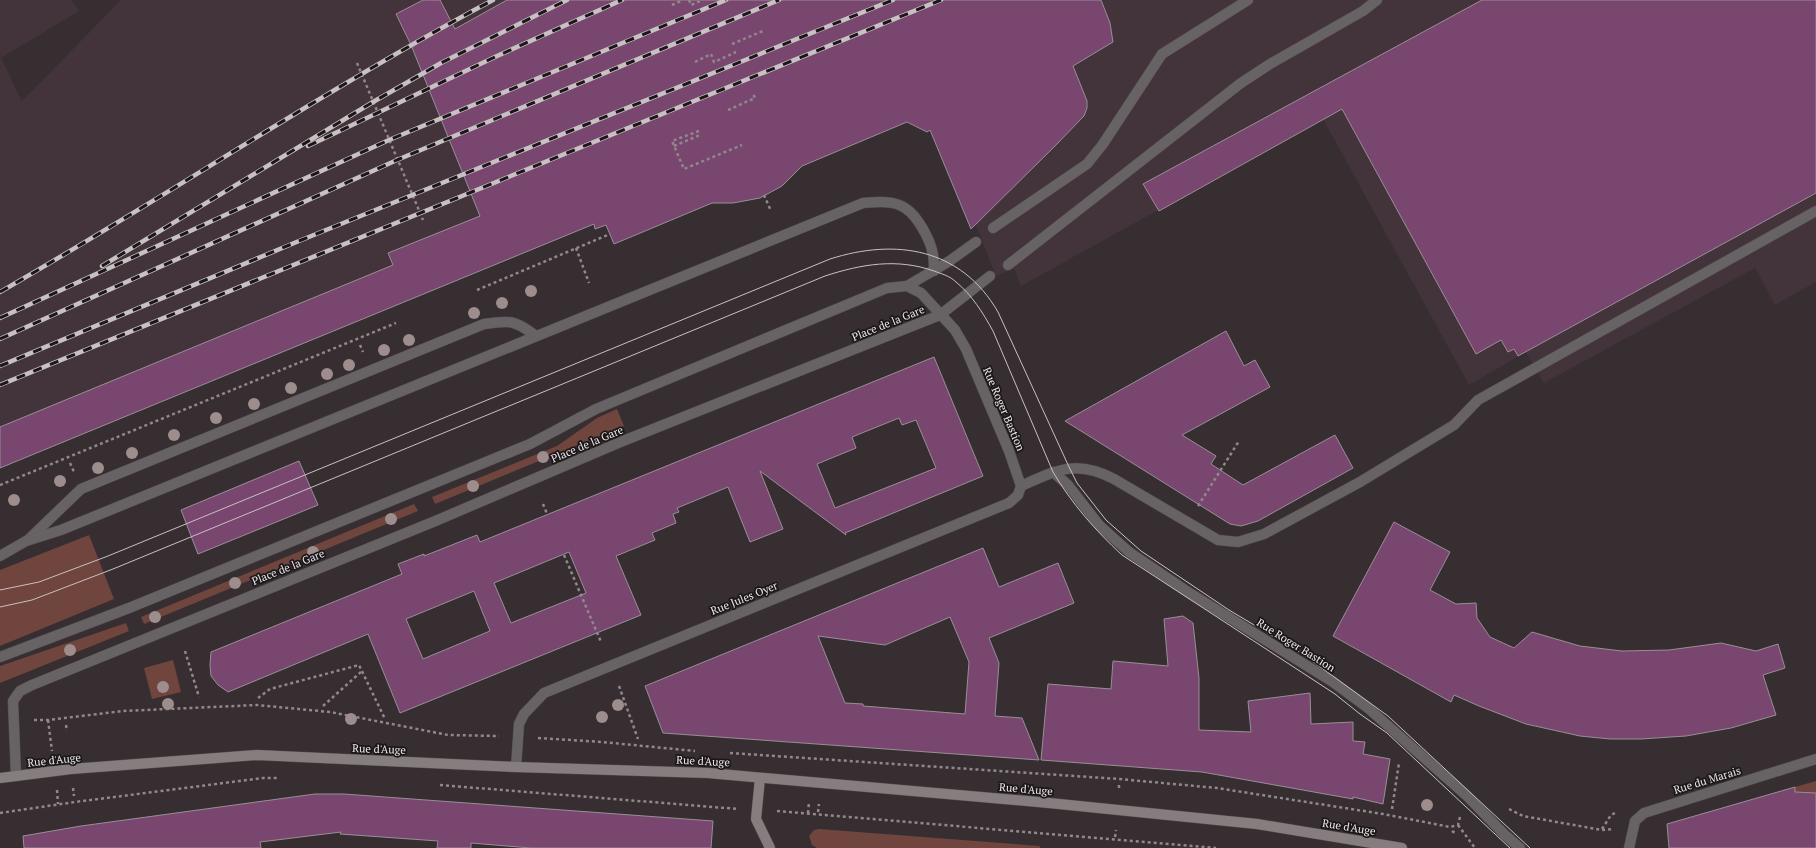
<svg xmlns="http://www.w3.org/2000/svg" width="1816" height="848" viewBox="0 0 1816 848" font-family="'PT Serif',serif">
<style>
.built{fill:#43333a}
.green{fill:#6f453d}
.building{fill:#79466f;stroke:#988f96;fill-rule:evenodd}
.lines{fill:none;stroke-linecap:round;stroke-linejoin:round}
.lane-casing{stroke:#544c4e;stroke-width:11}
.street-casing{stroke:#544c4e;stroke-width:11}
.secondary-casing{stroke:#544c4e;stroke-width:11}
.path{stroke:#90888b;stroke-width:2.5;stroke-dasharray:3 3;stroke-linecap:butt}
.lane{stroke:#676263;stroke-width:10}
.street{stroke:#676263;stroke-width:10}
.secondary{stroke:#867e7e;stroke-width:10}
.tram{stroke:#c8c1c3;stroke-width:1}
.rail-casing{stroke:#c8c1c3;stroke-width:4.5}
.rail{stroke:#1b1719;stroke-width:3;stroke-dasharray:9;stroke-linecap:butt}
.tree{fill:#9d8d8d}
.labels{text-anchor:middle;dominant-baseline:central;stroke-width:3.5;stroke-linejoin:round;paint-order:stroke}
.street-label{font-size:11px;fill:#ede7e9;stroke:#1b1719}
</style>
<rect width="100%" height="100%" fill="#372e31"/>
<polygon class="built" points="0,0 71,0 79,11 1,58 22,101 121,0 1816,0 1816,282 1775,305 1755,268 1544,383 1526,352 1469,385 1323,119 1021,286 1014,269 996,276 921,88 0,467"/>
<g class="green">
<polygon points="617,409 624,426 435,504 432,497 557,446 597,418"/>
<polygon points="414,504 418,511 144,624 141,617"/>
<polygon points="89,535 114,599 0,646 0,570"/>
<polygon points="126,623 129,631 0,683 0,666"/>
<polygon points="173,660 181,692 152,699 144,668"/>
<polygon points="1816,781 1816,793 1795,792 1795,787"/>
<polygon points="819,829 1040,846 1040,848 817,848 812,845 809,836 814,830"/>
</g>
<g class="building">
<polygon points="423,0 440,0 455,29 507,0 1101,0 1110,23 1113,42 1073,66 1087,101 1087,108 1084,116 1054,147 971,229 930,130 927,132 907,122 802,166 782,186 760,198 733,203 712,203 614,244 606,225 595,229 594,224 0,468 0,427 393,265 388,253 480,216 411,45 396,14"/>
<polygon points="1482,0 1816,0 1816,193 1518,356 1514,349 1508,352 1501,340 1476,354 1342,109 1159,211 1143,184"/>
<polygon points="1226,331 1244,366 1255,360 1270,387 1182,435 1216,456 1211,464 1243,485 1335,435 1353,468 1258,521 1241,526 1230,524 1065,421"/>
<path d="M 934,357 L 983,476 L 845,533 L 846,535 L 760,471 L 783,529 L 750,542 L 728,487 L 677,508 L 679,512 L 673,514 L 676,523 L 652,533 L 655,540 L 616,556 L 641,615 L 400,713 L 368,634 L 228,692 L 218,685 L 211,676 L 210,665 L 211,652 L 402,574 L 398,564 L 424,554 L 424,556 L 477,535 L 480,542 ZM 899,418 L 902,425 L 916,420 L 936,468 L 835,508 L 817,464 L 856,448 L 852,437 ZM 569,552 L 586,593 L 511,623 L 494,583 ZM 474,591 L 490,631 L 423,659 L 406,619 Z"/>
<polygon points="299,461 318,505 198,554 181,510"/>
<polygon points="1394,522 1450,552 1430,590 1456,604 1476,603 1477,618 1490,637 1514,648 1532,632 1580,646 1622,651 1669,650 1721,643 1756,651 1778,644 1785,668 1763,675 1776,715 1731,728 1686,736 1641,739 1610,739 1580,736 1526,724 1479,706 1454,695 1451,702 1333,636"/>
<path d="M 983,548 L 999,587 L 1058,563 L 1074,603 L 989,638 L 999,663 L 995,716 L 1022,718 L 1039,760 L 663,733 L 645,686 ZM 950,617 L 969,662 L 965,714 L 863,706 L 863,704 L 845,703 L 818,636 L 885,645 Z"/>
<polygon points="1183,616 1193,623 1199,678 1199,730 1251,732 1248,701 1310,693 1311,724 1353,722 1353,741 1365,742 1363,754 1390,759 1383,804 1353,797 1353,799 1202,772 1041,760 1048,684 1111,689 1113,661 1168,666 1164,619"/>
<polygon points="1795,787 1795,792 1816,793 1816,848 1669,848 1667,824"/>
<polygon points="315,794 344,794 713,821 711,848 531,848 471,843 471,848 437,848 438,841 340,834 341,832 260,842 261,848 24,848 23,836 81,826"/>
</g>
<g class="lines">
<g class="lane-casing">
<g id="lane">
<polyline points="993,228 1087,164 1103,144 1162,54 1248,0"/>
<polyline points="1008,265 1241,83 1270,64 1363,11 1377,0"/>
<polyline points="907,286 948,262 976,242"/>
<polyline points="940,315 990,276"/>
<path d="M 29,539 L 81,489 L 484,324 C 510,320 515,320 536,336"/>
<path d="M 0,556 L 26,541 L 61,530 L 863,203 C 876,202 894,200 905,208 C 918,216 931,241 933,255 C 934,260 934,266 934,271"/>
</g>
</g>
<g class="street-casing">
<g id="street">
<polyline points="1053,472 1068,485 1099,525 1129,552 1188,592 1333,682 1368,708 1467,796 1505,835 1520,848"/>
<path d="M 1021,486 C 1057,470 1076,459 1114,479 L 1218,540 L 1238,542 L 1264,534 L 1360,482 L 1454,425 L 1478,400 L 1816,211"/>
<polyline points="0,657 129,608 530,444 596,409 887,288 907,286 921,293 955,330 966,349 1009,451 1021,486"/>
<polyline points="516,767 519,724 524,714 544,693 1009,503 1018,495 1021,486"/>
<polyline points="16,776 13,701 20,691 32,685 433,522 623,441 940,315"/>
<polyline points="1629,848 1635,821 1644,813 1816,759"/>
</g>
</g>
<g class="secondary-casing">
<g id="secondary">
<polyline points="0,778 71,769 257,755 516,767 708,773 1049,803 1257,824 1402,848"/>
<polyline points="760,778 756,819 770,848"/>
</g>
</g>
<g class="path">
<polyline points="689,0 691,5 703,0"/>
<polyline points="672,5 683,0"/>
<polyline points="732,44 763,31"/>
<polyline points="695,62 711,54 714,62 736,52"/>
<polyline points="357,63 423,220"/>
<polyline points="728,110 755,98 753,94"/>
<polyline points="699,131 672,141 684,169 742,145"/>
<polyline points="674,146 700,135"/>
<polyline points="764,195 771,211"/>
<polyline points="576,248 589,283"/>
<polyline points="477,290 610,234"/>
<polyline points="360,345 363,352"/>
<polyline points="70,463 74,472"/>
<polyline points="0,485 396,323"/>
<polyline points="543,504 547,514"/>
<polyline points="1198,506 1239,441"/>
<polyline points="564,555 601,642"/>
<polyline points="185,651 199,697"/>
<polyline points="619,686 638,739"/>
<polyline points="258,698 270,689 359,665 385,719"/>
<polyline points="323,706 362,671"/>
<polyline points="34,720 48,720 123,711 257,705 330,712 448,735 499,736"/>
<polyline points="48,720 52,751"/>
<polyline points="66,725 67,731"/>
<polyline points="538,738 602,742 695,751"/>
<polyline points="730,753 1119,779 1217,788 1383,814 1450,827 1458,825 1460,817"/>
<polyline points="440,785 738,809"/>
<polyline points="73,788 74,796"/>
<polyline points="1119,788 1119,782"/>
<polyline points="57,790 58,804"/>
<polyline points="1392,809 1399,763"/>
<polyline points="1509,809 1523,816 1602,830 1613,829"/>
<polyline points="777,811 1216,848"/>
<polyline points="818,812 819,804"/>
<polyline points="0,813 75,802 263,778 279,778"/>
<polyline points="808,813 809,802"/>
<polyline points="1458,825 1475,848"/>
<polyline points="1602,829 1611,815 1617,812"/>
<polyline points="1452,831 1455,833"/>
<polyline points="1115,837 1116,830"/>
</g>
<use href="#lane" class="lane"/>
<use href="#street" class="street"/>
<use href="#secondary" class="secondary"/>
<g class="tram">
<path d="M 0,590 L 39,582 L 108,556 L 830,259 C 896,238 961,248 998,312 L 1069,467 L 1077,483 L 1106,520 L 1141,551 L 1229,610 L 1301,653 L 1388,716 L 1530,848"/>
<path d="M 0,607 L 32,600 L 113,569 L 825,276 C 862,264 897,258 934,271 C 942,274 950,276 956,282 C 972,295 983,313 993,331 L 1053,472 C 1072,504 1095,530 1122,555 L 1335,694 L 1360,714 L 1387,733 L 1510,848"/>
</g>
<g class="rail-casing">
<g id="rail">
<polyline points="308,146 497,56 622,0"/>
<polyline points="102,266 373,102 441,63 567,0"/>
<path d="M 0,292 C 166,197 324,90 493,0"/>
<polyline points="0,318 389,140 726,0"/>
<polyline points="0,339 397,160 779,0"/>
<polyline points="0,366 299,241 893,0"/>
<polyline points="0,385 941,0"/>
</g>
</g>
<use href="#rail" class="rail"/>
</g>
<g class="tree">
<circle cx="531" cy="291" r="6"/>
<circle cx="502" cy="303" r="6"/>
<circle cx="474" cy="313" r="6"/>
<circle cx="409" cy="340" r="6"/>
<circle cx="384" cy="350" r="6"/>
<circle cx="349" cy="365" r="6"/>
<circle cx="327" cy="374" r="6"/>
<circle cx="291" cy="388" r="6"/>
<circle cx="254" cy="404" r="6"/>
<circle cx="216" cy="418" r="6"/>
<circle cx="174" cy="435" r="6"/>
<circle cx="132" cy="453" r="6"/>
<circle cx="543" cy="457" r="6"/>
<circle cx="98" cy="468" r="6"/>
<circle cx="60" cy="481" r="6"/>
<circle cx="473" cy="486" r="6"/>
<circle cx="14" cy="500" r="6"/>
<circle cx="391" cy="519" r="6"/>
<circle cx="313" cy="552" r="6"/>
<circle cx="235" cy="583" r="6"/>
<circle cx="155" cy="617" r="6"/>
<circle cx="70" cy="650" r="6"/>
<circle cx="163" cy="687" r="6"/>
<circle cx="168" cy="704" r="6"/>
<circle cx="618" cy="705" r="6"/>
<circle cx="602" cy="717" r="6"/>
<circle cx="351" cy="719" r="6"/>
<circle cx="1427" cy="805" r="6"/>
</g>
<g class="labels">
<g class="street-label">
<text transform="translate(888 323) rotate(-22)">Place de la Gare</text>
<text transform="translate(1004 409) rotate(67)">Rue Roger Bastion</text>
<text transform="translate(587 444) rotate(-23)">Place de la Gare</text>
<text transform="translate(288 567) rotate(-22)">Place de la Gare</text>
<text transform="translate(744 598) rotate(-22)">Rue Jules Oyer</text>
<text transform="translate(1296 645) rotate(32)">Rue Roger Bastion</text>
<text transform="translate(379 749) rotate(2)">Rue d'Auge</text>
<text transform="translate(54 760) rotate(-6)">Rue d'Auge</text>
<text transform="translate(703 761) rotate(3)">Rue d'Auge</text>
<text transform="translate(1707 780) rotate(-17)">Rue du Marais</text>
<text transform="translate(1026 789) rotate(5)">Rue d'Auge</text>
<text transform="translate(1349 827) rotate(9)">Rue d'Auge</text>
</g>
</g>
</svg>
